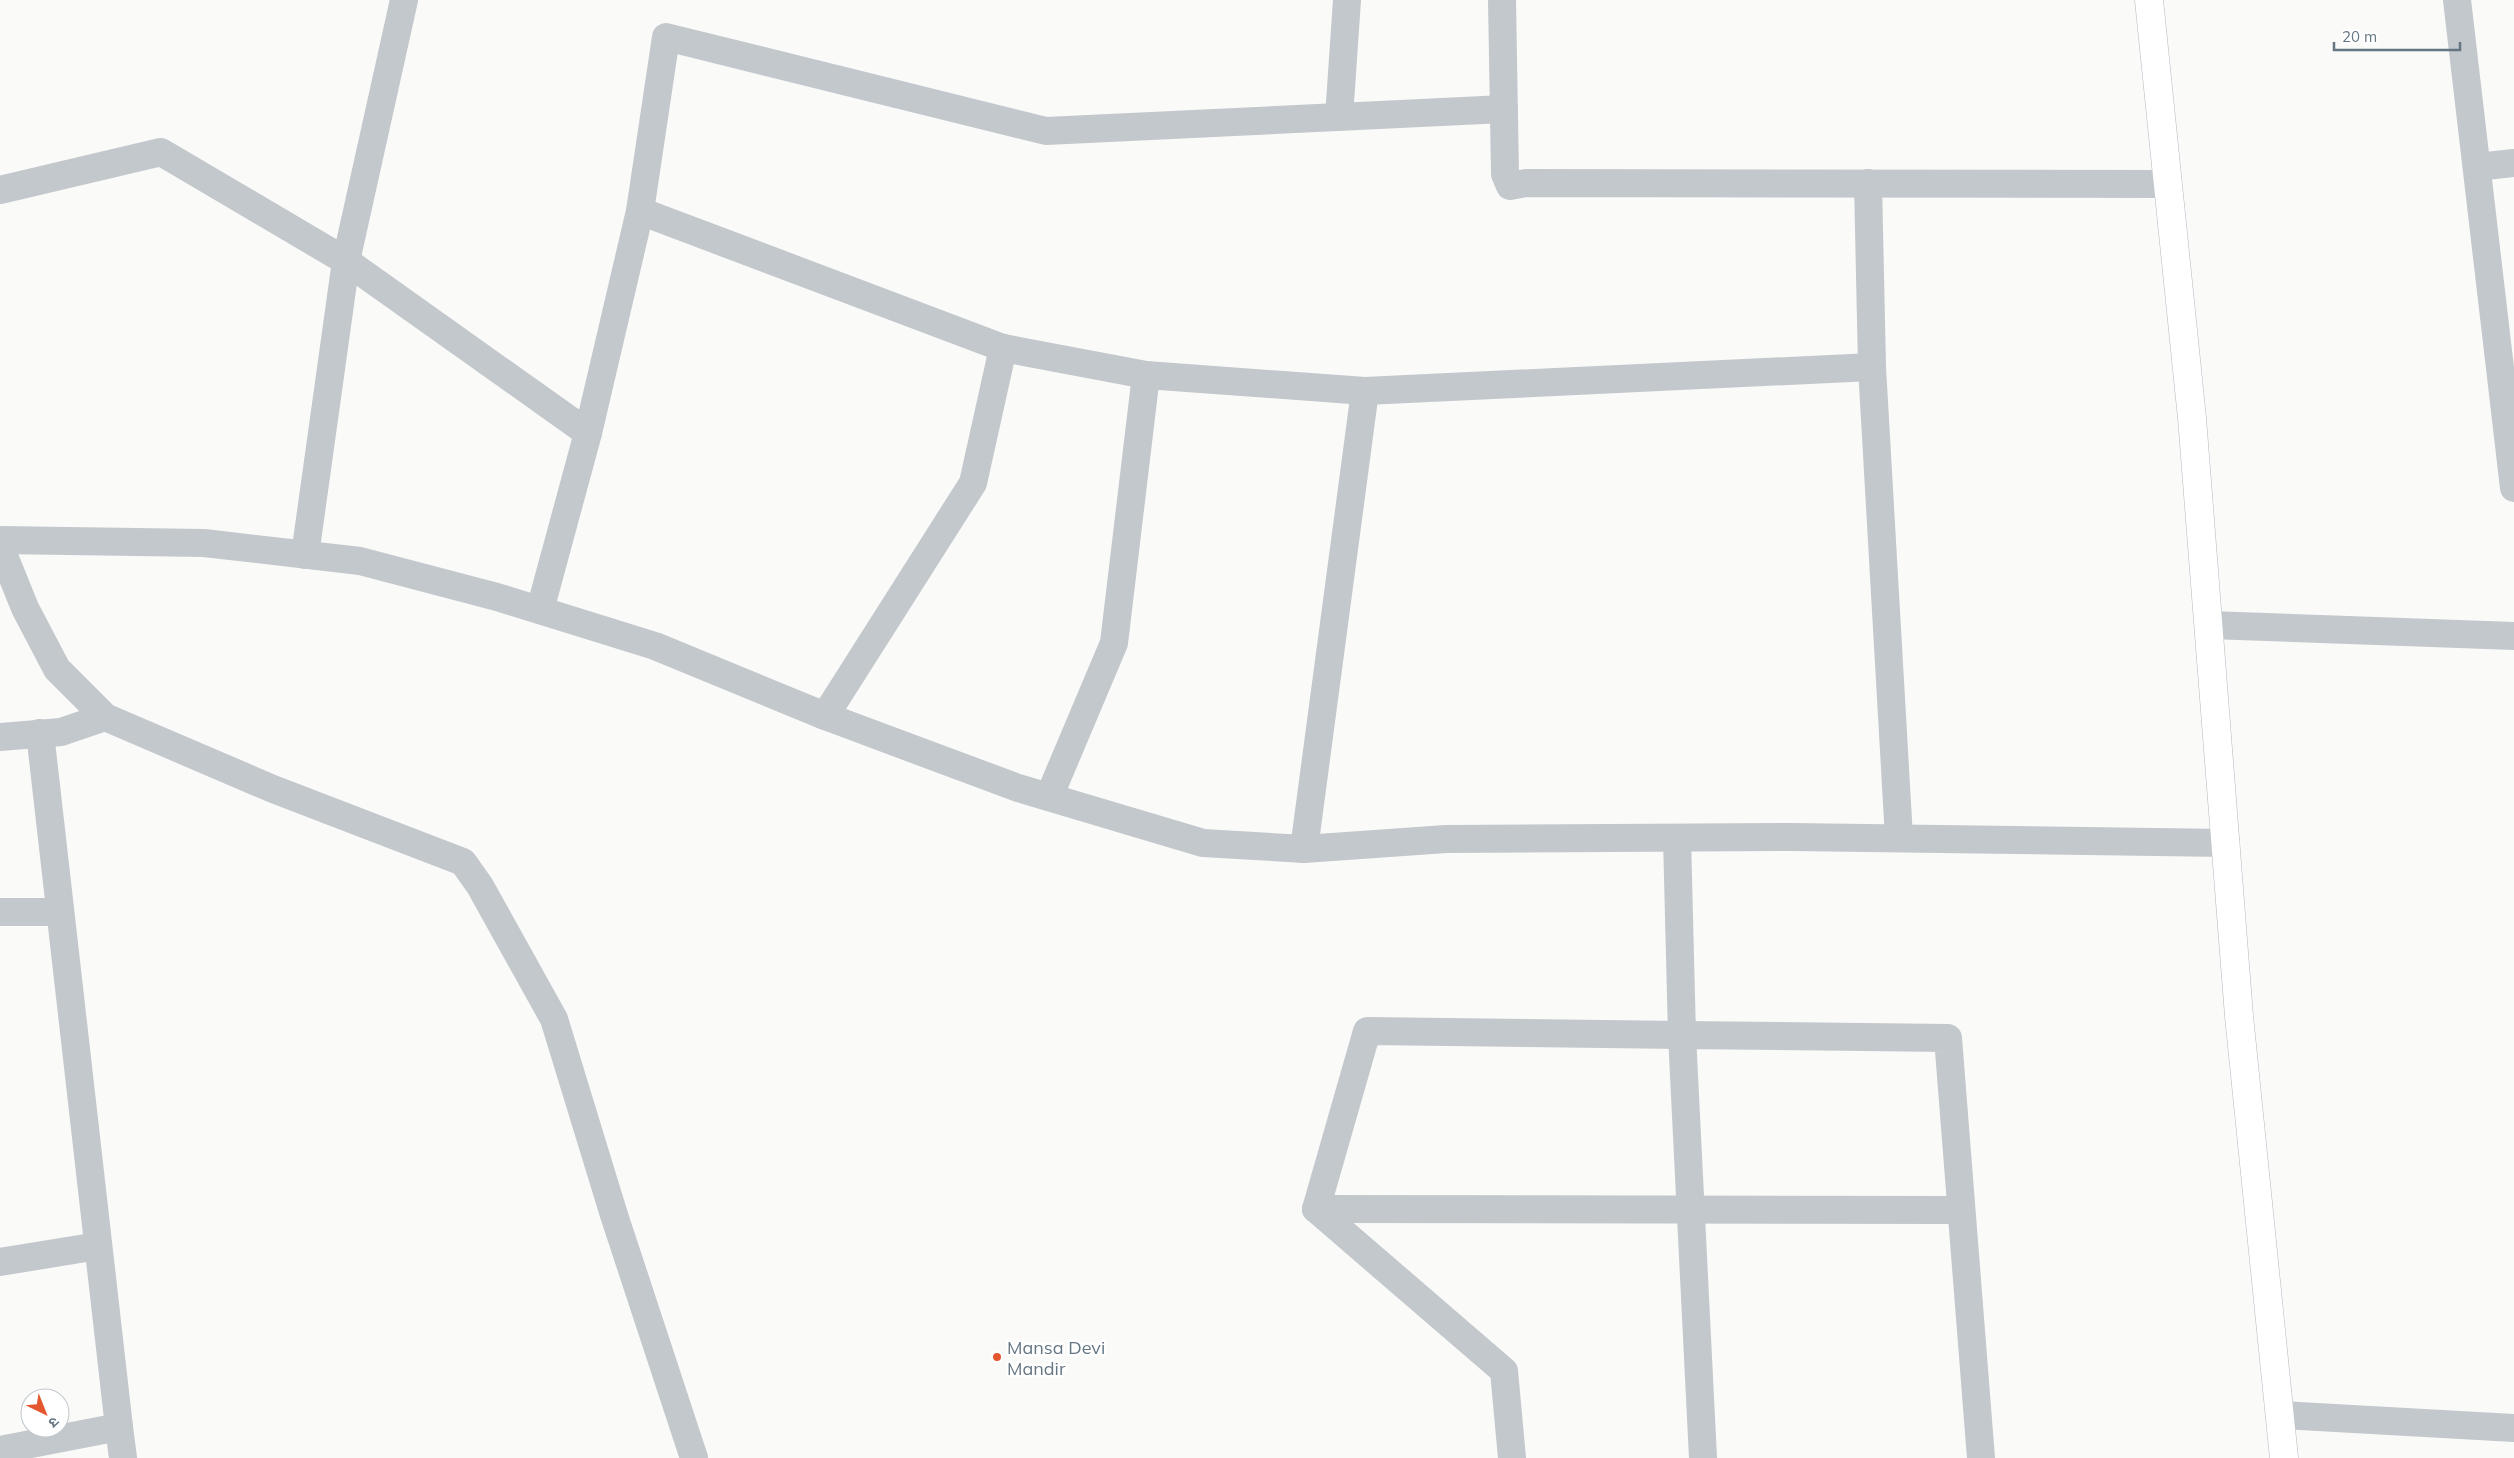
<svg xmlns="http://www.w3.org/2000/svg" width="2514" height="1458" viewBox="0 0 2514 1458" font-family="Mulish,'Noto Sans Devanagari',sans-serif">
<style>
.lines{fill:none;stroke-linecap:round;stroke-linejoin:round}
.secondary-casing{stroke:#b3babf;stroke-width:29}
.street{stroke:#c3c8cc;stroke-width:28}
.secondary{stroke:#fff;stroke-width:28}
.poi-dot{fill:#e4572e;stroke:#fff;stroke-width:2}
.labels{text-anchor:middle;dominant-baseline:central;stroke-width:5;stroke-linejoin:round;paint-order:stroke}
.poi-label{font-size:18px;fill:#657683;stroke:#fff;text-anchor:start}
</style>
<rect width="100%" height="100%" fill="#fafaf8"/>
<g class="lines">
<g class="secondary-casing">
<polyline id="secondary" points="2149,0 2192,418 2239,1016 2284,1458"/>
</g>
<g class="street">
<polyline points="1502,0 1505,174 1510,186 1526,183 2168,184"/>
<polyline points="2457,0 2514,488"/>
<polyline points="1339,117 1347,0"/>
<polyline points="2477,167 2514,163"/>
<polyline points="0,190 161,152 346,261 404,0"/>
<polyline points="640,211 666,37 1046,131 1504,109"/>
<polyline points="1872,367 1899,838"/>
<polyline points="0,540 204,543 360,561 497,597 655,646 825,716 1018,788 1203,843 1304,849 1446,839 1791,837 2226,843"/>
<polyline points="0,546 25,608 57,669 105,717 273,789 463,862 480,886 554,1019 614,1215 694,1458"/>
<polyline points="305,555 346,261 588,433 640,211 1003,348 1146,375 1365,391"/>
<polyline points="540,610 588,433"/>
<polyline points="2209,625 2514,636"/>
<polyline points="825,716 973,483 1003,348"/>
<polyline points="40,733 119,1427"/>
<polyline points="0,737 61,732 105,717"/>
<polyline points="1049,797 1114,643 1146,375"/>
<polyline points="1304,849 1365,391 1872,367 1868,183"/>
<polyline points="0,912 60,912"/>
<polyline points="1316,1209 1961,1210"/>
<polyline points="0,1262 98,1246"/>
<polyline points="2280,1415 2514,1428"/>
<polyline points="0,1450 119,1427 123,1458"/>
<polyline points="1512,1458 1504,1371 1316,1209 1367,1031 1682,1035 1677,838"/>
<polyline points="1703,1458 1682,1035 1948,1038 1981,1458"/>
</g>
<use href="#secondary" class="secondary"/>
</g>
<circle class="poi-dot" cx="997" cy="1357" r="5"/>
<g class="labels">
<g class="poi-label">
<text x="1007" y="1347">Mansa Devi<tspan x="1007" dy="21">Mandir</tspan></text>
</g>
</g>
<g transform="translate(45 1413) rotate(137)"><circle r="24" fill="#ffffff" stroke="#c1c8cd"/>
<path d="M0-4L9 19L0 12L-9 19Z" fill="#e4572e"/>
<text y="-8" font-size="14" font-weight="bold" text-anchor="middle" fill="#657683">उ</text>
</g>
<path d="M2334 42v8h126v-8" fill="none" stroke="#657683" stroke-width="2.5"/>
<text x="2342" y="42" font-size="15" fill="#657683" stroke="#ffffff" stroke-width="4" paint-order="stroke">20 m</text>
</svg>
